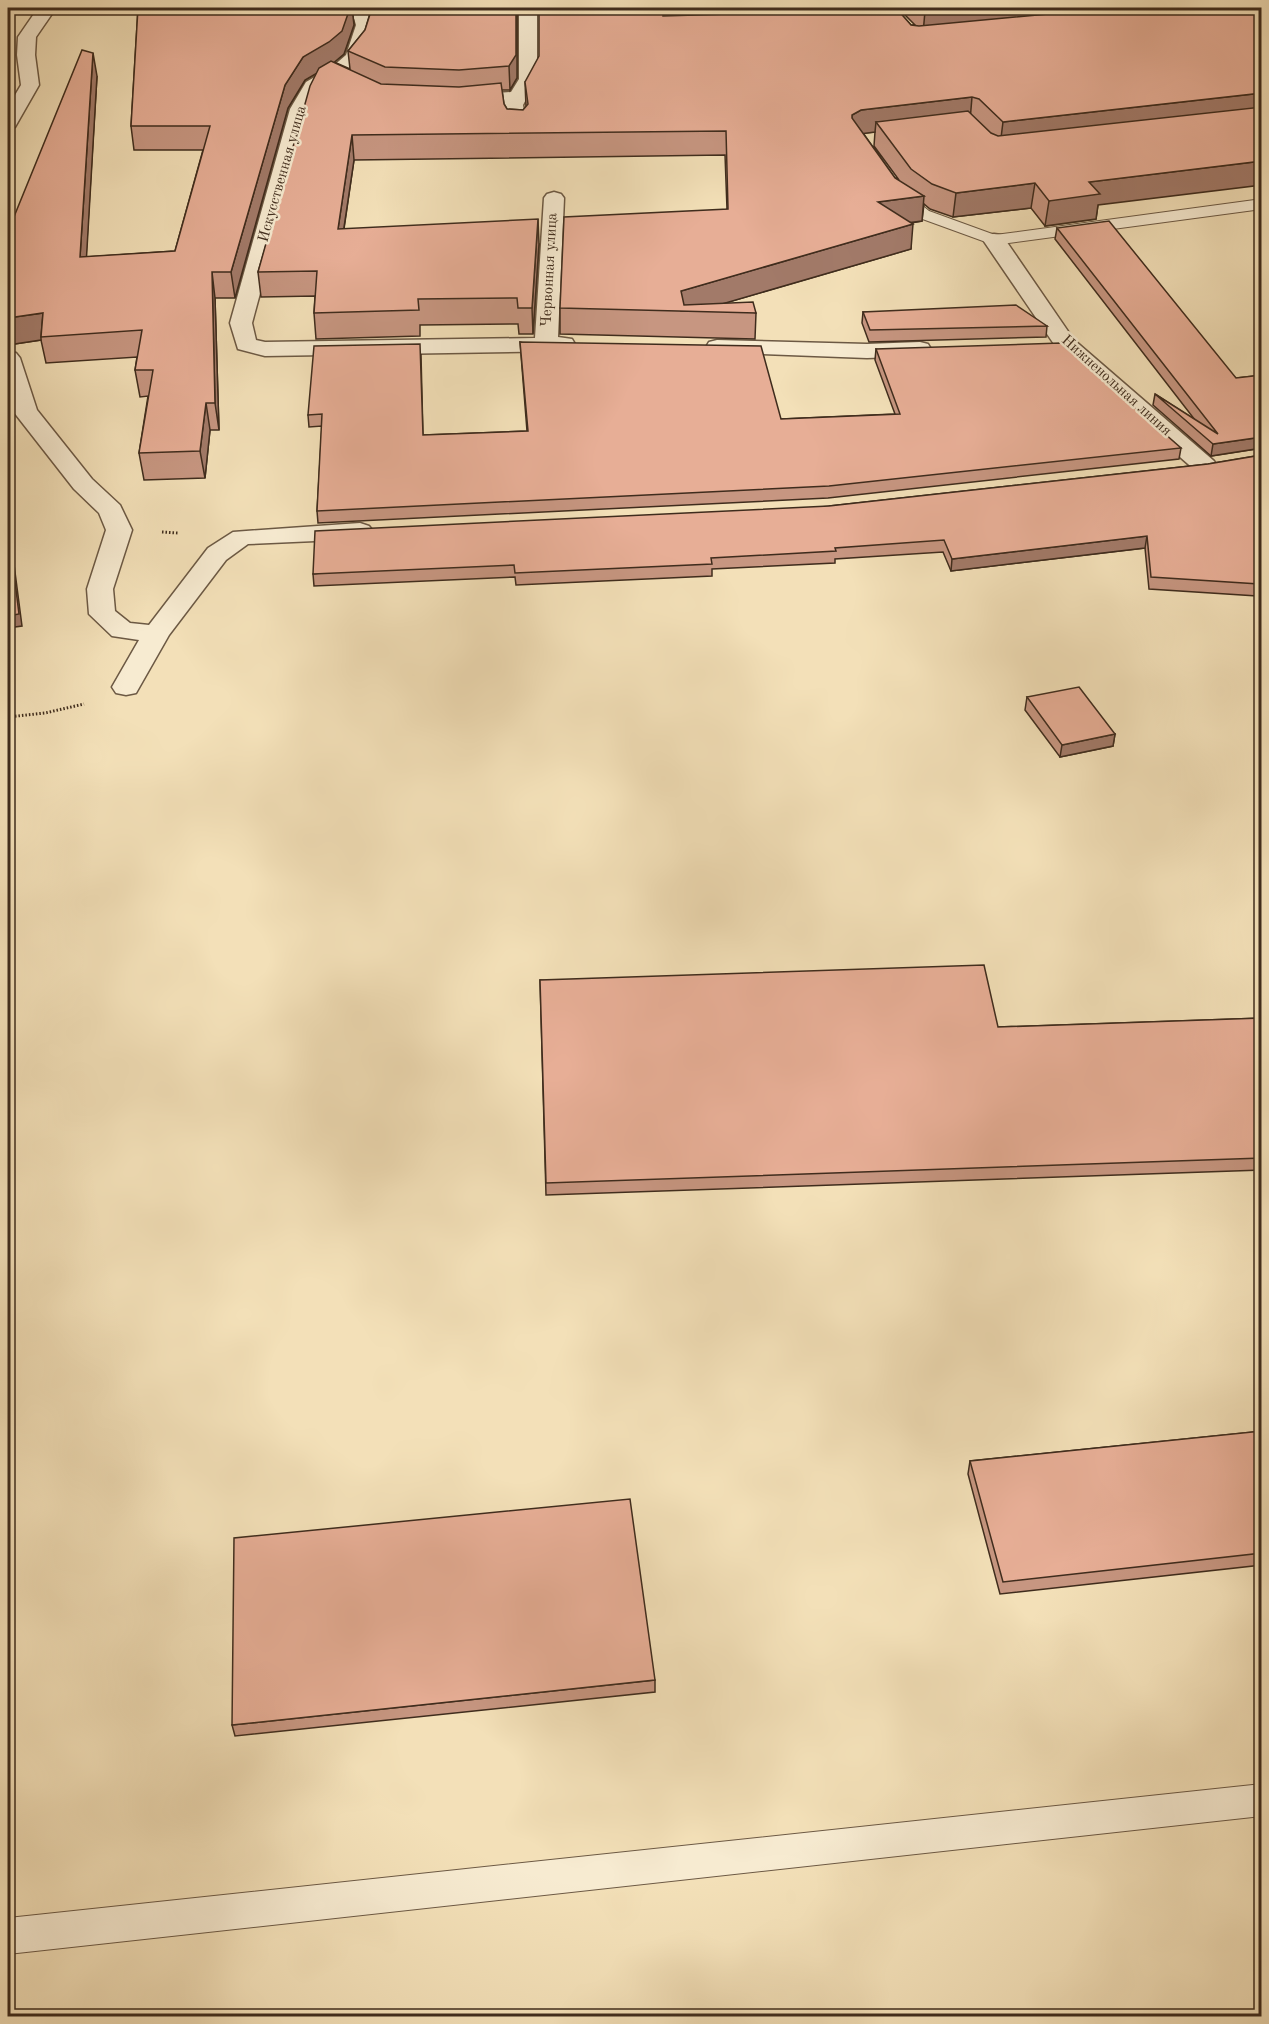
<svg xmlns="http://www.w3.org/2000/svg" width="1269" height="2024" viewBox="0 0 1269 2024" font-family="'Old Standard TT',serif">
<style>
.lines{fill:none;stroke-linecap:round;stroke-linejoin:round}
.service-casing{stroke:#6c5944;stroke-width:2}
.minor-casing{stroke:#6c5944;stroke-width:3}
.path{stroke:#3f2c1d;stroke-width:3;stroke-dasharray:1.5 2;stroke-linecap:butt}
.service{fill:#f7ebd1;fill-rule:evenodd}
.minor{fill:#f7ebd1;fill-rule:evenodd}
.wall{fill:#c79681;stroke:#3f2c1d;stroke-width:1.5;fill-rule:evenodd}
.shaded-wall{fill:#a27a69;stroke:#3f2c1d;stroke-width:1.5}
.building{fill:#e7ae96;stroke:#3f2c1d;stroke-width:1.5}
.labels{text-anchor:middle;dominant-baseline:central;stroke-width:5;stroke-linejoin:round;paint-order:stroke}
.far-street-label{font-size:15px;fill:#3f2c1d;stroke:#f7ebd1}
</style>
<rect width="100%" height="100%" fill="#f3e0b8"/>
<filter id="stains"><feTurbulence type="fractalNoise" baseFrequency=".00333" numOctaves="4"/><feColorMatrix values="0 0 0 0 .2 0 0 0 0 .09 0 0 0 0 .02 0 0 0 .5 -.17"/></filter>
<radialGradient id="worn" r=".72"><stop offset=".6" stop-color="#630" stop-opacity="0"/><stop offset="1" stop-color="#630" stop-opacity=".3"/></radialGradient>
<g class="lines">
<g class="service-casing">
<g id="service">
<polygon points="779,8 793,8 807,24 818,24 825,28 818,32 798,31"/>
<polygon points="896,187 902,189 929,211 995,235 1262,199 1262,209 994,245 917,217 890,195 888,192 890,189"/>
<polygon points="1262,1784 1262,1816 8,1954 8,1918"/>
</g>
</g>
<g class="minor-casing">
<g id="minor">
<polygon points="38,8 56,8 36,37 35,55 39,85 15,127 8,129 8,107 21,85 17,55 18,37"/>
<polygon points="351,8 369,8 374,25 364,57 346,75 320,90 310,109 252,323 256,340 265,342 535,338 544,198 547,194 554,192 561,194 564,198 558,337 572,339 575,344 572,349 564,351 265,356 238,349 230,323 290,109 306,82 332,67 346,55 356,25"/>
<polygon points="519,8 537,8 537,79 523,105 525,117 522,121 508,121 505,117 504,104 457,108 450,106 447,102 450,98 457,96 511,92 519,79"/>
<polygon points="994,234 1002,235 1074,340 1214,461 1217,466 1214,471 1205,473 1196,471 1058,350 983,240 986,235"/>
<polygon points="717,340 867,344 920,342 928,344 931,349 928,354 920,356 867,358 709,352 706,347 709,342"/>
<polygon points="8,351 16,353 20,358 37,410 92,479 120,505 132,530 113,589 115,611 130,623 149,625 208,548 233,532 360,523 369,526 373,531 369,536 360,539 248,544 226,560 169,635 136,693 126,695 116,693 112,687 139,640 112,636 89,614 87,589 106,530 99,513 74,489 13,411 8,393"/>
</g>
</g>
<g class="path">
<polyline points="162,532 178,533"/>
<polyline points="8,717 45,713 84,704"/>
</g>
<use href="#service" class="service"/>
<use href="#minor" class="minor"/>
</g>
<g class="wall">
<path d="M 138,8 L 352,8 L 354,25 L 344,54 L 334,62 L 350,69 L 348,51 L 365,30 L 371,10 L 371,8 L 517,8 L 517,78 L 510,90 L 502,90 L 504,104 L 507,109 L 523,110 L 526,107 L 525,82 L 663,16 L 806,12 L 802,8 L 896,8 L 911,25 L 915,25 L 898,8 L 1262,8 L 1098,205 L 1096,219 L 1045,226 L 1031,208 L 953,217 L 930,209 L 924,204 L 922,221 L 911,223 L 911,249 L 725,303 L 756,313 L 755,339 L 560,334 L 560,308 L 727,209 L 725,155 L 354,160 L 344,229 L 539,244 L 533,334 L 519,334 L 518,324 L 420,325 L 420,336 L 316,339 L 314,313 L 315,296 L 261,297 L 258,272 L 317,73 L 305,80 L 288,108 L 235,298 L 215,298 L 219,430 L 210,430 L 205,478 L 144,480 L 139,453 L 148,396 L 140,397 L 135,370 L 137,357 L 46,363 L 41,340 L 8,345 L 97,76 L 86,257 L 175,251 L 203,150 L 134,150 L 131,126 ZM 875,132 L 874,146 L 899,180 L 895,178 L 863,133 Z"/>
<polygon points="1057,228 1236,378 1262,375 1262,448 1211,456 1153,405 1155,394 1195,420 1055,239"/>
<polygon points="863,312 1047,326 1046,337 869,342 862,323"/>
<polygon points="520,342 781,419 895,414 875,360 876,349 1181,448 1179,459 828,498 318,523 317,511 322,426 309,427 308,415 421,355 423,435 527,431"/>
<polygon points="1262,455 1262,616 1257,596 1149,589 1145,548 951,571 943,552 835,559 835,563 712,569 712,576 516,585 515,577 314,586 313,574 829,506 1208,464"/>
<polygon points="1027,697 1115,734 1113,746 1060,757 1025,710"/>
<polygon points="540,980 998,1027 1262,1018 1262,1170 546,1195"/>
<polygon points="1262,1431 1262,1565 1000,1594 968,1474 970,1461"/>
<polygon points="655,1680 655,1692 235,1736 232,1725"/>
</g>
<g class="shaded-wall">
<polygon points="350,8 352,8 354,25 344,54 331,65 305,80 288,108 235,298 231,272 285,85 303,57"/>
<polygon points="516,8 517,8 517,78 510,90 509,66"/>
<polygon points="960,8 1194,8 923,34 925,11"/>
<polygon points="93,53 97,76 85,283 80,257"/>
<polygon points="1262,93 1262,117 1000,146 1003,122"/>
<polygon points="972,97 970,121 876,122 875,132 860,134 851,139 852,115 861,110"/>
<polygon points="352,135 354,160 340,254 338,229"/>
<polygon points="1262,161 1262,185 1098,205 1096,219 1045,226 1049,201 1089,182"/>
<polygon points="1035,183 1031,208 953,217 956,193"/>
<polygon points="924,196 922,221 876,227 878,202"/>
<polygon points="538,219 539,244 533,334 532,308"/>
<polygon points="913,224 911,249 698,311 681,311 681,291"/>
<polygon points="212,272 215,298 219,430 215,403"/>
<polygon points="43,313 41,337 41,340 8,345 8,318"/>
<polygon points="206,403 210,430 205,478 200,451"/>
<polygon points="1262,437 1262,448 1211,456 1213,444"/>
<polygon points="8,518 22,626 8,628"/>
<polygon points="1147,536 1145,548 951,571 952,559"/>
<polygon points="1115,734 1113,746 1060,757 1062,745"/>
</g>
<g class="building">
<polygon points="138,8 350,8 342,31 329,42 303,57 285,85 231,272 212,272 215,403 206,403 200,451 139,453 153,370 135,370 142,330 41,337 43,313 8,318 8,243 9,229 82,50 93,53 80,257 175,251 210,126 131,126"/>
<polygon points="372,8 516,8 516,55 509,66 459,70 385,67 348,51 365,30"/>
<polygon points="539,8 663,8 663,16 826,11 874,8 896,8 911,25 919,26 1113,8 1262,8 1262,93 1003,122 979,99 972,97 861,110 852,115 852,118 895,178 924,196 878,202 913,224 681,291 684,305 753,302 756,313 560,308 564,217 728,209 726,131 352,135 338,229 538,219 532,308 518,308 517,298 418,299 419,310 314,313 317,271 258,272 310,86 319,68 331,61 381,84 459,87 501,83 504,104 507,109 523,110 528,104 525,82 539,56"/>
<polygon points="922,8 960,8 925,11"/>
<polygon points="1262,107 1262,161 1089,182 1100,194 1049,201 1035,183 956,193 932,184 911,169 876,122 968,111 991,133 998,136"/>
<polygon points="1109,221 1236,378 1262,375 1262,437 1213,444 1155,394 1218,434 1057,228"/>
<polygon points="1016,305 1047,326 870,330 863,312"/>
<polygon points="520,342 761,346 781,419 900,414 876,349 1061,343 1181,448 829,486 317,511 322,414 308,415 314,346 420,344 423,435 528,431"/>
<polygon points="1262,455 1262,593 1259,584 1151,577 1147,536 952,559 944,540 835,548 836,551 711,558 712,564 515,573 514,565 313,574 315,531 829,506 1208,464"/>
<polygon points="8,526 19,614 8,616"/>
<polygon points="1079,687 1115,734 1062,745 1027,697"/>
<polygon points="984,965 998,1027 1262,1018 1262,1158 546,1183 540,980"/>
<polygon points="1262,1431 1262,1553 1003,1582 970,1461"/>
<polygon points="630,1499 655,1680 232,1725 234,1538"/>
</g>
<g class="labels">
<g class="far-street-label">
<text transform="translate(283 174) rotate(-74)">Искусственная улица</text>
<text transform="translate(550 270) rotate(-87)">Червонная улица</text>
<text transform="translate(1116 386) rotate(42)">Нижненольная линия</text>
</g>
</g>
<rect width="1269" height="2024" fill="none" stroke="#f3e0b8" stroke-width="30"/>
<rect x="9" y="9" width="1251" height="2006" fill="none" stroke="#3f2c1d" stroke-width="3"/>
<rect x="15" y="15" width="1239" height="1994" fill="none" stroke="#3f2c1d" stroke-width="1.5"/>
<rect width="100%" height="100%" filter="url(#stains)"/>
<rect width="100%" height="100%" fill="url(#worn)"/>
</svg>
